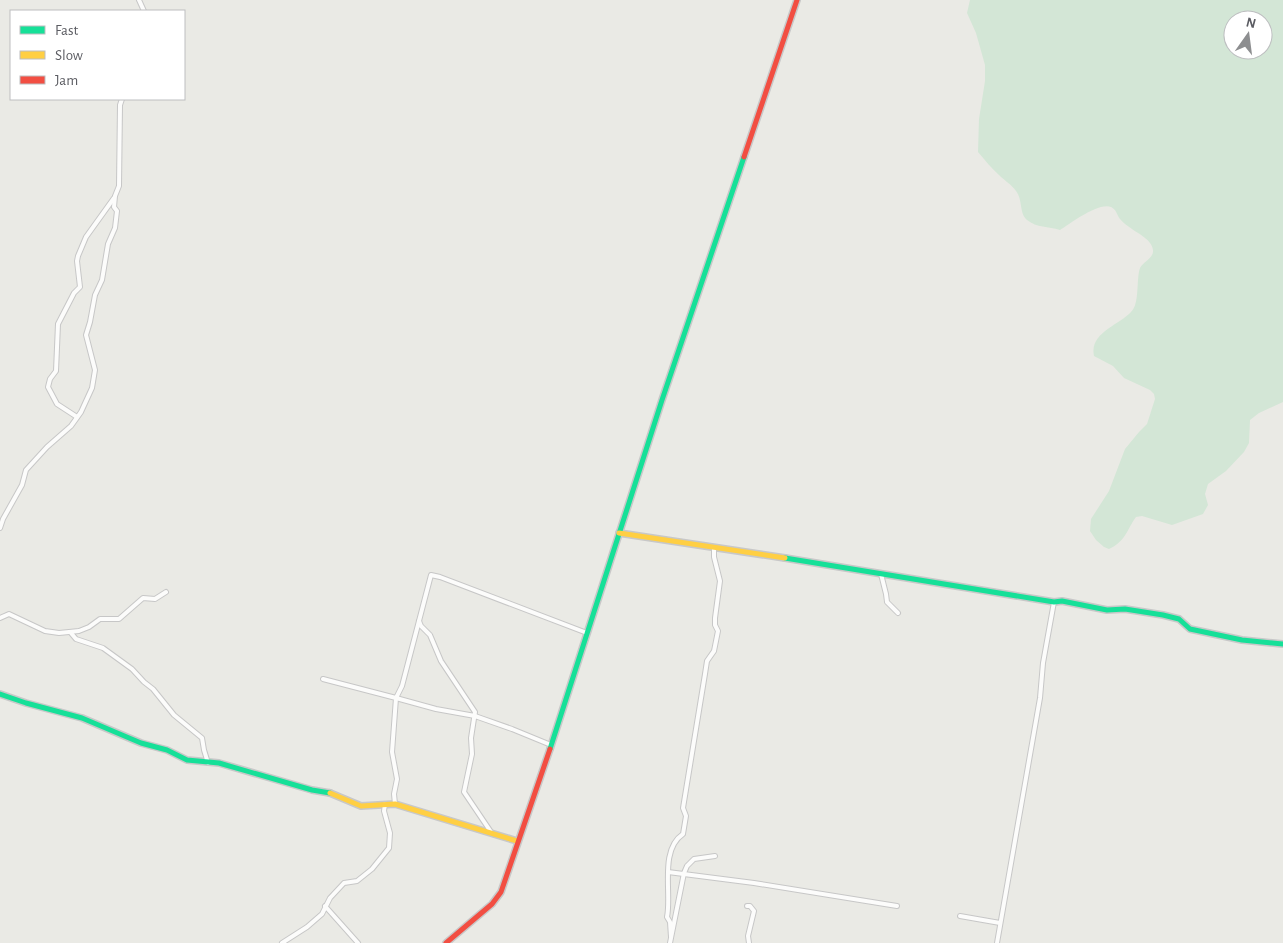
<svg xmlns="http://www.w3.org/2000/svg" width="1283" height="943" viewBox="0 0 1283 943" font-family="'Alegreya Sans',sans-serif">
<style>
.green{fill:#d3e6d6;fill-rule:evenodd}
.lines{fill:none;stroke-linecap:round;stroke-linejoin:round}
.street-casing{stroke:#c7c7c7;stroke-width:6}
.fast-casing{stroke:#c8c8c8;stroke-width:8}
.slow-casing{stroke:#c8c8c8;stroke-width:8}
.jam-casing{stroke:#c8c8c8;stroke-width:8}
.street{stroke:#fcfcfb;stroke-width:4}
.fast{stroke:#16e098;stroke-width:5}
.slow{stroke:#ffcf43;stroke-width:5}
.jam{stroke:#f24e42;stroke-width:5}
</style>
<rect width="100%" height="100%" fill="#eaeae5"/>
<path class="green" d="M 970,0 L 1283,0 L 1283,402 L 1259,413 L 1250,420 L 1249,443 L 1244,452 L 1226,471 L 1208,484 L 1205,494 L 1208,505 L 1203,514 L 1172,525 L 1142,516 L 1136,517 C 1126,531 1126,541 1109,549 L 1104,547 L 1096,540 L 1090,531 L 1091,519 L 1109,491 L 1125,449 L 1139,432 L 1147,424 L 1155,399 L 1154,394 L 1150,390 L 1124,378 L 1113,366 L 1094,356 C 1089,333 1119,325 1131,312 C 1140,304 1136,279 1140,268 C 1143,262 1154,258 1153,250 C 1152,240 1139,234 1132,229 C 1128,226 1123,223 1120,219 C 1117,215 1116,209 1111,207 C 1098,202 1070,224 1060,230 C 1048,226 1037,228 1027,220 C 1019,213 1023,200 1016,191 C 1012,185 1004,180 999,175 C 991,168 985,160 978,152 L 979,119 L 985,81 L 985,65 L 976,33 L 967,13 ZM 1233,20 L 1263,20 L 1263,50 L 1233,50 Z"/>
<g class="lines">
<g class="street-casing">
<g id="street">
<polyline points="139,0 144,11"/>
<polyline points="77,417 57,404 48,387 50,379 56,371 58,324 74,293 80,287 77,261 78,256 86,237 114,198"/>
<polyline points="0,528 3,519 22,485 26,470 47,447 71,426 81,412 92,388 95,370 86,335 90,322 95,295 102,280 108,244 115,228 117,211 114,207 115,196 119,186 120,105 122,99"/>
<polyline points="881,574 886,594 887,602 898,613"/>
<polyline points="0,618 9,614 45,631 59,633 79,631 89,627 100,619 119,619 143,598 155,599 166,592"/>
<polyline points="419,621 421,626 430,635 441,661 475,712 471,738 472,754 464,792 491,832"/>
<polyline points="71,633 76,639 103,648 132,669 144,682 153,689 174,715 202,738 204,750 208,763"/>
<polyline points="323,679 396,698 392,752 397,779 394,794 395,804"/>
<polyline points="551,745 512,729 475,716 436,709 396,698 402,686 431,575 440,577 587,633"/>
<polyline points="668,872 754,883 897,906"/>
<polyline points="325,906 358,943"/>
<polyline points="747,906 750,906 754,911 748,936 749,943"/>
<polyline points="960,916 1000,923"/>
<path d="M 671,937 L 670,922 L 667,917 C 672,894 659,850 683,834 L 686,816 L 683,808 L 705,674 L 707,661 L 714,651 L 718,631 L 715,625 L 715,618 L 720,581 L 714,557 L 714,548"/>
<polyline points="282,943 307,927 322,914 330,898 344,883 357,881 372,869 389,848 390,833 384,811 385,804"/>
<polyline points="670,943 684,873 687,866 694,859 715,856"/>
<polyline points="997,943 1040,698 1043,663 1054,602"/>
</g>
</g>
<g class="fast-casing">
<g id="fast">
<polyline points="785,558 1054,602 1062,601 1107,610 1125,609 1163,615 1179,619 1190,629 1242,640 1283,644"/>
<polyline points="0,694 26,703 82,718 141,743 167,750 187,760 219,763 312,790 330,793"/>
<polyline points="550,749 662,400 744,157"/>
</g>
</g>
<g class="slow-casing">
<g id="slow">
<polyline points="619,533 785,558"/>
<polyline points="330,793 361,806 395,804 517,841"/>
</g>
</g>
<g class="jam-casing">
<g id="jam">
<polyline points="744,157 797,0"/>
<polyline points="446,943 492,904 501,892 550,749"/>
</g>
</g>
<use href="#street" class="street"/>
<use href="#fast" class="fast"/>
<use href="#slow" class="slow"/>
<use href="#jam" class="jam"/>
</g>
<rect x="10" y="10" width="175" height="90" fill="#ffffff" stroke="#bdbec0"/>
<rect x="20" y="26" width="25" height="8" fill="#16e098" stroke="#bdbec0"/>
<text x="55" y="35" font-size="15" fill="#5b5c62">Fast</text>
<rect x="20" y="51" width="25" height="8" fill="#ffcf43" stroke="#bdbec0"/>
<text x="55" y="60" font-size="15" fill="#5b5c62">Slow</text>
<rect x="20" y="76" width="25" height="8" fill="#f24e42" stroke="#bdbec0"/>
<text x="55" y="85" font-size="15" fill="#5b5c62">Jam</text>
<g transform="translate(1248 35) rotate(14)"><circle r="24" fill="#ffffff" stroke="#bdbec0"/>
<path d="M0-4L9 19L0 12L-9 19Z" fill="#8d8e90"/>
<text y="-8" font-size="14" font-weight="bold" text-anchor="middle" fill="#5b5c62">N</text>
</g>
</svg>
